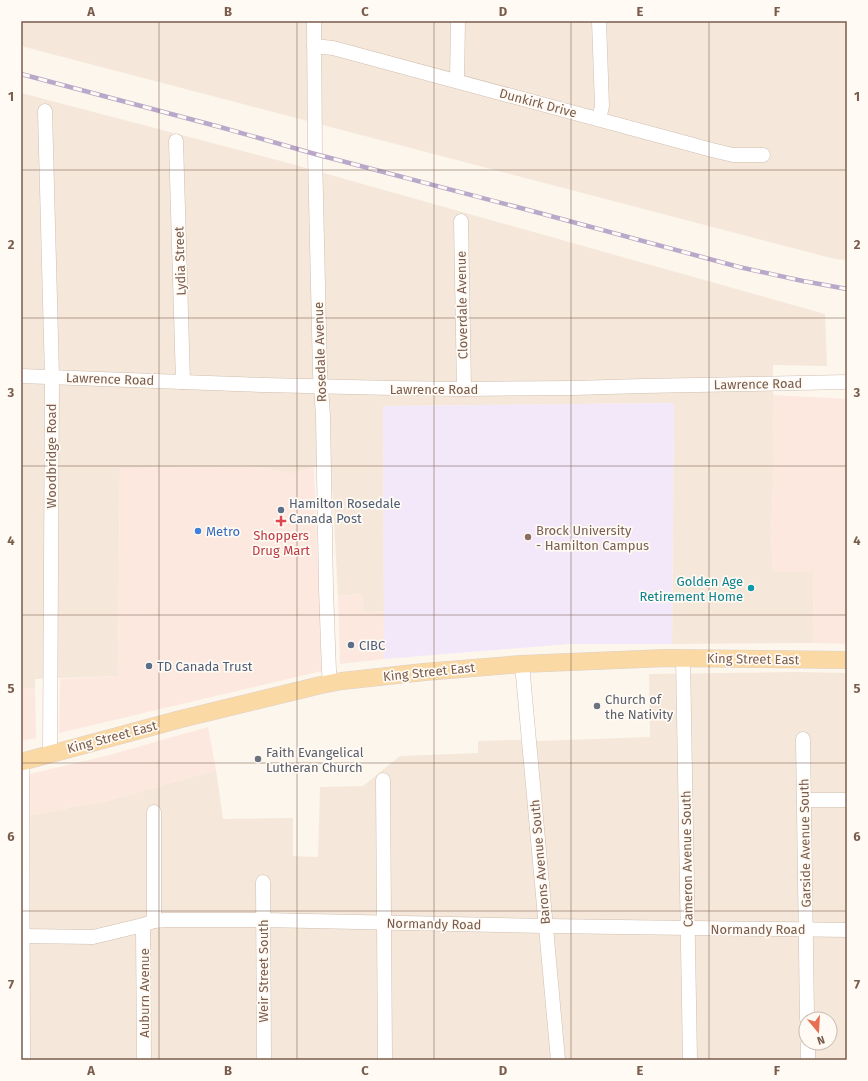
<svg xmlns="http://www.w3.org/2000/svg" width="868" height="1081" viewBox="0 0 868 1081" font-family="'Fira Sans',sans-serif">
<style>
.residential{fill:#f5e8da;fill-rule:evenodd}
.commercial{fill:#fde8e0}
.education{fill:#f3e8fa}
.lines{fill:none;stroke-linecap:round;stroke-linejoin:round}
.minor-casing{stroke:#d1beb0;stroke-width:15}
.major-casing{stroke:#dad1cd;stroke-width:18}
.minor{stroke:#fff;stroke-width:14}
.major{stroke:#fbd9a5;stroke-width:17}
.rail-casing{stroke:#b9a8c9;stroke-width:4.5}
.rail{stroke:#fffaf3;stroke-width:3;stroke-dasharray:9;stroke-linecap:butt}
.grid{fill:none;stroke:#7a5c4d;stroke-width:1;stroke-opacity:0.55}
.service-dot{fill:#5c6f8a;stroke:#fffaf3;stroke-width:1.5}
.health-dot{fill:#e0444e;stroke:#fffaf3;stroke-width:1.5}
.shop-dot{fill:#3f7fe0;stroke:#fffaf3;stroke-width:1.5}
.education-dot{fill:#8d6e63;stroke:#fffaf3;stroke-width:1.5}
.culture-dot{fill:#0f9aa8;stroke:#fffaf3;stroke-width:1.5}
.worship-dot{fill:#6b7280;stroke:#fffaf3;stroke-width:1.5}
.labels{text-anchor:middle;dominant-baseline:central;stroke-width:3.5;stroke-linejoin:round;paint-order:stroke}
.street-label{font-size:13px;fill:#7a5c4d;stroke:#fffaf3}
.service-label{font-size:13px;fill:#4e5e75;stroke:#fffaf3;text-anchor:start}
.education-label{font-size:13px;fill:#785e54;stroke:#fffaf3;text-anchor:start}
.shop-label{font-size:13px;fill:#366cbe;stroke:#fffaf3;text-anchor:start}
.health-label{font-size:13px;fill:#be3a42;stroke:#fffaf3}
.culture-label{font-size:13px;fill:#0d838f;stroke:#fffaf3;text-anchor:end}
.worship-label{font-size:13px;fill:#5b616d;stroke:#fffaf3;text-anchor:start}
.neatline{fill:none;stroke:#7a5c4d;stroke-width:1.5}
.grid-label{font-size:13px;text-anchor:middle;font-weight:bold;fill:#7a5c4d}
</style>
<rect width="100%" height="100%" fill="#fdf6ec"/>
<g class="residential">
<polygon points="21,21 847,21 847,260 835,259 21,46"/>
<polygon points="21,93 281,161 825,314 827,366 773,365 774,461 771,531 773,572 813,572 814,643 672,644 674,403 383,406 384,611 363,613 362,594 338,596 331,465 314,467 291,474 246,465 120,469 118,676 35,679 35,688 21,689"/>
<path d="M 797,672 L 847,673 L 847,1060 L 21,1060 L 29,815 L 107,801 L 216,770 L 223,819 L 293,818 L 293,856 L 318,857 L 320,787 L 363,786 L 400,756 L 478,753 L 478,741 L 514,740 L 539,741 L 650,737 L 649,674 ZM 806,1019 L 830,1019 L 830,1043 L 806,1043 Z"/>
</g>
<g class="commercial">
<polygon points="773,395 847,399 847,644 814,643 813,572 773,572 771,531 774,461"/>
<polygon points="246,465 291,474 314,467 322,671 59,733 60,679 118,676 120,468"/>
<polygon points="362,594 363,612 384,611 384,659 340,664 338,596"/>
<polygon points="35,688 36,738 21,741 21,689"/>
<polygon points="208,727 216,770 107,801 29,815 21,776 106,756"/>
</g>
<polygon class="education" points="674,403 672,644 569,644 384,659 383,406"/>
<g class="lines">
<g class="minor-casing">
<g id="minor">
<polyline points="314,21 315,154 320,373 323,416 326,589 329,671 330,683"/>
<polyline points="314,46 333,48 712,150 733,155 763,155"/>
<polyline points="457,81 458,21"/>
<polyline points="45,111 52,377 50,754"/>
<polyline points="599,119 602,106 599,21"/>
<polyline points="176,141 183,382"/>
<polyline points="461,221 464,389"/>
<polyline points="21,376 264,385 393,388 464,389 574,388 643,386 847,382"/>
<polyline points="683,658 690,1060"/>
<polyline points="522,664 558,1060"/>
<polyline points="803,739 807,1019"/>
<polyline points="22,761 23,1060"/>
<polyline points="383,780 385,1060"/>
<polyline points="804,800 847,800"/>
<polyline points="154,812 154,921"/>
<polyline points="263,882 264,1060"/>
<polyline points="143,925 144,1060"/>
<polyline points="23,936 93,937 143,925 154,921 166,920 263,920 546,926 847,930"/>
<polyline points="808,1043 808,1060"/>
</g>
</g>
<g class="major-casing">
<polyline id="major" points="21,762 181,719 321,685 342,681 424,672 522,664 666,658 847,660"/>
</g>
<use href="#minor" class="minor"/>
<use href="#major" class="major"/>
<g class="rail-casing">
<polyline id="rail" points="21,74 220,127 315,154 532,211 739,267 803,281 847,289"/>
</g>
<use href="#rail" class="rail"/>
</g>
<path class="grid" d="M 159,21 L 159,1060M 297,21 L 297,1060M 434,21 L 434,1060M 571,21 L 571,1060M 709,21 L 709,1060M 21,170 L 847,170M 21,318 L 847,318M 21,466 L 847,466M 21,615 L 847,615M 21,763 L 847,763M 21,911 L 847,911"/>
<g class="service-dot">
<circle cx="281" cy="510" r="4"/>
<circle cx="351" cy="645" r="4"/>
<circle cx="149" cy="666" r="4"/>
</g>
<path class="health-dot" d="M279 515h4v4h4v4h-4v4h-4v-4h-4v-4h4z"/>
<circle class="shop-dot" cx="198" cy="531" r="4"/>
<circle class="education-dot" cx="528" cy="537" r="4"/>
<circle class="culture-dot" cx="751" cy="588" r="4"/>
<g class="worship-dot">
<circle cx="597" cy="706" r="4"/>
<circle cx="258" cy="759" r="4"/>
</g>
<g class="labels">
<g class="street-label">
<text transform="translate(538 103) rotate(15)">Dunkirk Drive</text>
<text transform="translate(180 261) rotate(-92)">Lydia Street</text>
<text transform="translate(462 305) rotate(-91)">Cloverdale Avenue</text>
<text transform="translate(320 352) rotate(-92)">Rosedale Avenue</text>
<text transform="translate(110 379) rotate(2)">Lawrence Road</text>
<text transform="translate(758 384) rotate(-1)">Lawrence Road</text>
<text x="434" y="389">Lawrence Road</text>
<text transform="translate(51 456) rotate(-90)">Woodbridge Road</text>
<text transform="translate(753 659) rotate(1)">King Street East</text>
<text transform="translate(429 672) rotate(-6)">King Street East</text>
<text transform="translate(112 737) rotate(-15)">King Street East</text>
<text transform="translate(805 843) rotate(-91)">Garside Avenue South</text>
<text transform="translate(687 859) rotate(-91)">Cameron Avenue South</text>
<text transform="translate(540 862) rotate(-95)">Barons Avenue South</text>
<text transform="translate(434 924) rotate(1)">Normandy Road</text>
<text x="758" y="929">Normandy Road</text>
<text transform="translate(263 971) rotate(-90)">Weir Street South</text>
<text transform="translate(144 993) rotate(-90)">Auburn Avenue</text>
</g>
<g class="service-label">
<text x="289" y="503">Hamilton Rosedale<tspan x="289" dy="15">Canada Post</tspan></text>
<text x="359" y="645">CIBC</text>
<text x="157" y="666">TD Canada Trust</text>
</g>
<g class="education-label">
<text x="536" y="530">Brock University<tspan x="536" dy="15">- Hamilton Campus</tspan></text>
</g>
<g class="shop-label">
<text x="206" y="531">Metro</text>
</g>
<g class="health-label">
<text x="281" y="535">Shoppers<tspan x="281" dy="15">Drug Mart</tspan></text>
</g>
<g class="culture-label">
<text x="743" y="581">Golden Age<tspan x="743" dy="15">Retirement Home</tspan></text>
</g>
<g class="worship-label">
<text x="605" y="699">Church of<tspan x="605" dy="15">the Nativity</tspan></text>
<text x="266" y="752">Faith Evangelical<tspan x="266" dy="15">Lutheran Church</tspan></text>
</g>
</g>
<rect width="868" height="1081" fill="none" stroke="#fffaf3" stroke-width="44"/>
<g transform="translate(818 1031) rotate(162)"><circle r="19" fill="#fffaf3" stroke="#cabbb1"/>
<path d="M0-3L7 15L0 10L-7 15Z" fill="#e76f51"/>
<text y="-6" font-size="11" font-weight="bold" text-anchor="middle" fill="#7a5c4d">N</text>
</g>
<rect x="22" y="22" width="824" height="1037" class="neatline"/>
<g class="grid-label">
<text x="91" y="16">A</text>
<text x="228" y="16">B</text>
<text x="365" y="16">C</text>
<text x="503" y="16">D</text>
<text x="640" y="16">E</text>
<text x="777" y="16">F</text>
<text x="11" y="101">1</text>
<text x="857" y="101">1</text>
<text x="11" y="249">2</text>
<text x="857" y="249">2</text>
<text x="11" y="397">3</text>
<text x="857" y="397">3</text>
<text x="11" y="545">4</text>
<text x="857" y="545">4</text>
<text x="11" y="693">5</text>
<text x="857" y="693">5</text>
<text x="11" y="841">6</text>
<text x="857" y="841">6</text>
<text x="11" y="989">7</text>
<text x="857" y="989">7</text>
<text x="91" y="1075">A</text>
<text x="228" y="1075">B</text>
<text x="365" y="1075">C</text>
<text x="503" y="1075">D</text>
<text x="640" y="1075">E</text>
<text x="777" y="1075">F</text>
</g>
</svg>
